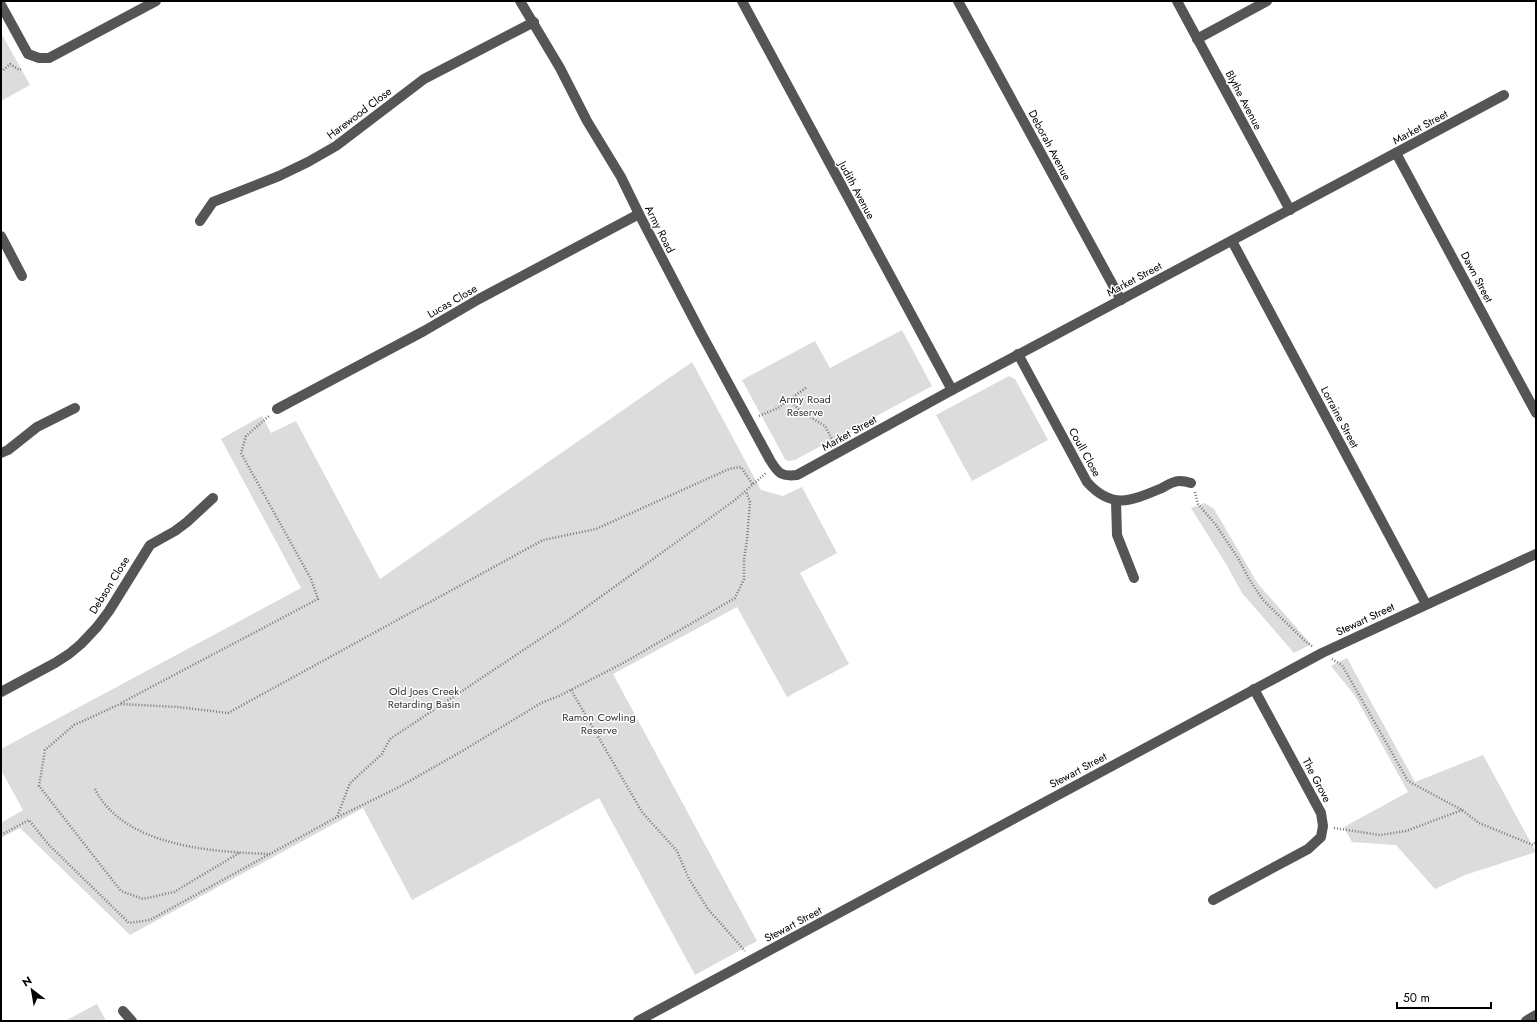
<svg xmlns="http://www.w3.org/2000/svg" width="1537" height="1022" viewBox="0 0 1537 1022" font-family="Jost,sans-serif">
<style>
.green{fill:#dcdcdc}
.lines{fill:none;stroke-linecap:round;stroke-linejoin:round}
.path{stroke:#777;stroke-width:2.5;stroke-dasharray:1 2;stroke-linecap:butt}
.minor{stroke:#555;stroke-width:10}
.labels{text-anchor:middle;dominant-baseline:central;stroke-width:3;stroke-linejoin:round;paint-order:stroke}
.street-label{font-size:11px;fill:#000;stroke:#fff}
.park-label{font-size:11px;fill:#333;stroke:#fff}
</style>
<rect width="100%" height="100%" fill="#fff"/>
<g class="green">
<polygon points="1,33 30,85 1,101"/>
<polygon points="902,330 932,386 795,460 788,461 785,459 742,380 815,341 830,368"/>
<polygon points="692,362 761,490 783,496 802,487 837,553 800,573 849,664 787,697 737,607 613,674 757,941 695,975 599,798 412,900 363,808 130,935 20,828 1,838 1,823 23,810 1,770 1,749 301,588 221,439 262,416 271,433 296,421 380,579"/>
<polygon points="1009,376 1015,379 1048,440 972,481 936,415"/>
<polygon points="1205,503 1214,509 1258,584 1311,644 1294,653 1242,593 1226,564 1191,508"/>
<polygon points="1347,658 1415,782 1483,755 1536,852 1465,875 1435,889 1396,845 1352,842 1344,827 1408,792 1355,696 1331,666"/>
<polygon points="97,1004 106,1021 65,1021"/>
</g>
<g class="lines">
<g class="path">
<polyline points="1,72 10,64 19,70 22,69"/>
<polyline points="790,400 800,411 825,426 833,441"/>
<polyline points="759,416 778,408 807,387"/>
<polyline points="1195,492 1198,504 1216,525 1238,558 1249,579 1263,600 1305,641 1313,647"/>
<polyline points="1332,659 1342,665 1408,781 1462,810 1479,823 1533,845 1536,842"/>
<polyline points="571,690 642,812 677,851 689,879 708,909 745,951"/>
<polyline points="121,703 318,599 311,579 241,453 246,436 269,416"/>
<path d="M 95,789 C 124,847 213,852 270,854"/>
<polyline points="338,817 399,787 464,750 541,703 559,696 625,662 735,598 744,579 744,559 747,540 750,502 746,491"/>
<polyline points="1334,828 1380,835 1406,831 1462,810"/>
<polyline points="1,835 29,820 48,844 129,923 150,920 337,817 350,783 382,754 390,739 567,621 735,500 766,473"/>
<polyline points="239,853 174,892 143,899 121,891 39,786 45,750 74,725 120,704 178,707 228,713 543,540 596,529 729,469 741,467 753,485"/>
</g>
<g class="minor">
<path d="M 520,1 L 560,68 L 587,121 L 621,177 L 640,216 L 701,333 L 770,460 C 778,473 781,477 797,475 L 952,390 L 1504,95"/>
<polyline points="742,1 952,390"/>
<polyline points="958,1 1121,300"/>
<polyline points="1177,1 1290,210"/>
<polyline points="1,5 28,54 39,58 49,58 156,1"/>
<polyline points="1197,39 1267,1"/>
<polyline points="1396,153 1536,413"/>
<polyline points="200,221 213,202 279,176 308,162 336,146 424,79 534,22"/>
<polyline points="1,236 22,276"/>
<polyline points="1232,241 1426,604"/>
<path d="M 1018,354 L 1087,482 C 1112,510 1131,501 1162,488 C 1167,485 1174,481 1179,481 C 1183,481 1188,482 1191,483"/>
<polyline points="277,409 424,331 479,299 639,214"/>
<polyline points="1,453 8,450 37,427 75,408"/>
<polyline points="1116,501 1117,535 1134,578"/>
<polyline points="1,692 55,663 69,654 81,644 97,627 109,611 150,545 175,531 187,522 213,498"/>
<polyline points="1213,900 1308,849 1321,837 1323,826 1321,813 1254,689"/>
<polyline points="123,1011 132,1021"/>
<polyline points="638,1021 1322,653 1536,554"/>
<polyline points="1526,1021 1536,1015"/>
</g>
</g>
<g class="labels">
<g class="street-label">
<text transform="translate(1244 100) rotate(62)">Blythe Avenue</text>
<text transform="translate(359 113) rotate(-37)">Harewood Close</text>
<text transform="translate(1420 127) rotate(-28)">Market Street</text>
<text transform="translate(1050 145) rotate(62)">Deborah Avenue</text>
<text transform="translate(857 190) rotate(62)">Judith Avenue</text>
<text transform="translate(660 229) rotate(63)">Army Road</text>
<text transform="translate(1477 277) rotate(62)">Dawn Street</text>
<text transform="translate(1134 279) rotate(-28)">Market Street</text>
<text transform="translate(452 301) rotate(-30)">Lucas Close</text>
<text transform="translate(1340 417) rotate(62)">Lorraine Street</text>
<text transform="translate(849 433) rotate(-29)">Market Street</text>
<text transform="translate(1085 452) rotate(61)">Coull Close</text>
<text transform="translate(109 585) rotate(-58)">Debson Close</text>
<text transform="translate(1365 619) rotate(-25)">Stewart Street</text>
<text transform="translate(1078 770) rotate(-28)">Stewart Street</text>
<text transform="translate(1317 780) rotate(62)">The Grove</text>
<text transform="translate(793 924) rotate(-28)">Stewart Street</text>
</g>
<g class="park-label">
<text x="805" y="399">Army Road<tspan x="805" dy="13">Reserve</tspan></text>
<text x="424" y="691">Old Joes Creek<tspan x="424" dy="13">Retarding Basin</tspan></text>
<text x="599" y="717">Ramon Cowling<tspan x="599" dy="13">Reserve</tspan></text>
</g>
</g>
<rect width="1537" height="1022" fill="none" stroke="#000000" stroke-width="4"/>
<g transform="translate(32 990) rotate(329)" stroke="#ffffff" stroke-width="3" paint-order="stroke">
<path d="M0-3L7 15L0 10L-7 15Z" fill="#000000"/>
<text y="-6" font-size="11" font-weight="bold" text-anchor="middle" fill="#000000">N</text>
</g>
<path d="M1397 1002v6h94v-6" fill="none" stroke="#000000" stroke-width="2"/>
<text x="1403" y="1002" font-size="12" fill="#000000" stroke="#ffffff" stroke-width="3" paint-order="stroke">50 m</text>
</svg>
